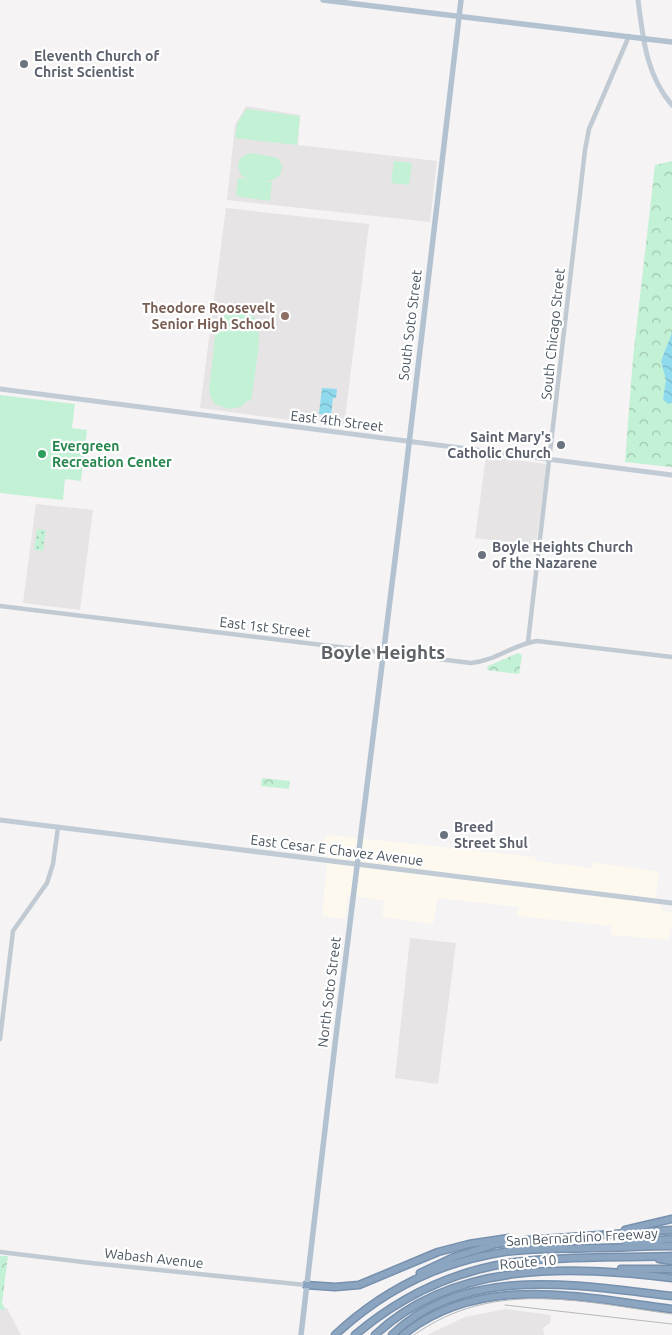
<svg xmlns="http://www.w3.org/2000/svg" width="672" height="1335" viewBox="0 0 672 1335" font-family="Ubuntu,sans-serif">
<style>
.commercial{fill:#fdf9ef}
.education{fill:#e6e4e5}
.grass{fill:url(#grass-dots)}
.park{fill:url(#park-crowns)}
.pitch{fill:#c3f1d5}
.water{fill:url(#water-waves)}
.lines{fill:none;stroke-linecap:round;stroke-linejoin:round}
.motorway-casing{stroke:#7690ad;stroke-width:9}
.tertiary{stroke:#c1cad2;stroke-width:4.5}
.secondary{stroke:#c1cbd6;stroke-width:5}
.primary{stroke:#b3c2d1;stroke-width:5.5}
.motorway{stroke:#8ba5c1;stroke-width:6}
.rail{stroke:#b5b8bd;stroke-width:1}
.worship-dot{fill:#6b7280;stroke:#fff;stroke-width:2}
.education-dot{fill:#8d6e63;stroke:#fff;stroke-width:2}
.leisure-dot{fill:#2e9e5b;stroke:#fff;stroke-width:2}
.labels{text-anchor:middle;dominant-baseline:central;stroke-width:4.5;stroke-linejoin:round;paint-order:stroke}
.worship-label{font-size:14px;font-weight:bold;fill:#5b616d;stroke:#fff;text-anchor:start}
.education-label{font-size:14px;font-weight:bold;fill:#785e54;stroke:#fff;text-anchor:end}
.street-label{font-size:14px;fill:#4a5661;stroke:#fff}
.leisure-label{font-size:14px;font-weight:bold;fill:#27864d;stroke:#fff;text-anchor:start}
.district-label{font-size:19px;font-weight:bold;fill:#5f6368;stroke:#fff}
</style>
<defs>
<pattern id="grass-dots" width="8" height="8" patternUnits="userSpaceOnUse" patternTransform="scale(1.25)"><rect width="8" height="8" fill="#c3f1d5"/><path d="M2 2h.1M6 6h.1" fill="none" stroke="#a0c6b0" stroke-width="1.8" stroke-linecap="round"/></pattern>
<pattern id="park-crowns" width="20" height="18" patternUnits="userSpaceOnUse" patternTransform="scale(1.25)"><rect width="20" height="18" fill="#c3f1d5"/><path d="M2 6a3 3 0 1 1 6 0M12 15a3 3 0 1 1 6 0" fill="none" stroke="#a0c6b0"/></pattern>
<pattern id="water-waves" width="16" height="10" patternUnits="userSpaceOnUse" patternTransform="scale(1.25)"><rect width="16" height="10" fill="#90daee"/><path d="M0 5q4-4 8 0t8 0" fill="none" stroke="#78b4c4"/></pattern>
</defs>
<rect width="100%" height="100%" fill="#f5f3f3"/>
<polygon class="commercial" points="330,835 535,857 536,861 592,868 594,862 659,872 656,897 663,911 672,912 672,929 670,929 669,940 611,935 611,926 517,916 519,907 438,898 433,924 382,917 384,901 348,895 345,919 322,916 328,853 323,852 325,836"/>
<g class="education">
<polygon points="246,106 300,115 298,145 437,161 430,222 227,200 235,125"/>
<polygon points="226,208 369,224 344,427 200,408"/>
<polygon points="486,456 547,464 536,545 475,538"/>
<polygon points="36,504 93,510 80,610 23,603"/>
<polygon points="410,938 456,943 438,1084 395,1078"/>
<polygon points="7,1308 21,1335 0,1335 0,1310"/>
<polygon points="506,1309 551,1315 550,1323 543,1328 544,1335 427,1335 465,1317"/>
</g>
<polygon class="grass" points="37,529 46,530 43,551 34,550"/>
<g class="park">
<polygon points="672,161 672,467 625,462 633,358 655,165"/>
<polygon points="518,653 522,655 519,674 487,670 488,666"/>
<polygon points="262,778 290,781 289,789 261,786"/>
<polygon points="0,1256 8,1256 2,1303 5,1309 0,1310"/>
</g>
<g class="pitch">
<polygon points="246,109 300,116 297,145 235,138 237,124"/>
<path d="M 251,153 L 278,158 L 282,166 C 282,186 257,182 243,177 C 234,167 238,155 251,153 Z"/>
<polygon points="394,161 412,163 409,185 391,183"/>
<polygon points="238,178 272,182 270,201 236,196"/>
<polygon points="672,191 672,218 670,218 665,211 662,193"/>
<path d="M 237,310 C 247,311 255,315 258,325 C 262,338 253,385 251,401 L 248,400 L 241,407 L 228,409 L 215,404 L 211,398 L 209,391 L 216,328 C 220,317 226,312 237,310 Z"/>
<polygon points="0,395 75,404 72,428 87,430 81,481 65,479 63,500 0,493"/>
</g>
<g class="water">
<polygon points="672,333 672,403 668,404 663,399 666,380 661,361"/>
<polygon points="322,388 337,389 336,398 333,398 331,416 319,414"/>
</g>
<g class="lines">
<g class="motorway-casing">
<g id="motorway">
<polyline points="625,1230 672,1219"/>
<polyline points="626,1243 672,1239"/>
<polyline points="659,1259 672,1261"/>
<polyline points="621,1269 672,1269"/>
<polyline points="420,1273 454,1257 496,1244 527,1240 672,1230"/>
<polyline points="306,1285 335,1287 359,1285 438,1252 469,1244 509,1238"/>
<path d="M 335,1335 C 382,1291 440,1262 504,1252 C 533,1248 563,1249 592,1248 C 619,1248 645,1246 672,1246"/>
<path d="M 355,1335 C 401,1296 456,1270 516,1262 C 567,1256 620,1258 672,1256"/>
<path d="M 375,1335 C 455,1260 571,1266 672,1278"/>
<path d="M 392,1335 C 465,1263 581,1286 672,1296"/>
<path d="M 403,1335 C 481,1272 582,1298 672,1309"/>
</g>
</g>
<g class="tertiary">
<path d="M 0,606 L 471,663 C 495,661 514,644 537,641 L 672,657"/>
<polyline points="528,642 585,150 589,129 629,36"/>
<polyline points="0,1039 13,931 47,883 53,864 58,827"/>
<polyline points="0,1252 91,1263 306,1285"/>
</g>
<g class="secondary">
<path d="M 638,0 C 643,38 646,75 672,105"/>
<polyline points="0,389 672,475"/>
<polyline points="0,820 672,903"/>
</g>
<g class="primary">
<polyline points="323,0 672,42"/>
<polyline points="301,1335 335,1044 403,495 461,0"/>
</g>
<use href="#motorway" class="motorway"/>
<g class="rail">
<polyline points="505,1305 672,1324"/>
<path d="M 414,1335 C 494,1278 582,1302 672,1314"/>
</g>
</g>
<g class="worship-dot">
<circle cx="24" cy="64" r="5"/>
<circle cx="561" cy="445" r="5"/>
<circle cx="482" cy="555" r="5"/>
<circle cx="444" cy="835" r="5"/>
</g>
<circle class="education-dot" cx="285" cy="316" r="5"/>
<circle class="leisure-dot" cx="42" cy="454" r="5"/>
<g class="labels">
<g class="worship-label">
<text x="34" y="56">Eleventh Church of<tspan x="34" dy="16">Christ Scientist</tspan></text>
<text x="551" y="437" text-anchor="end">Saint Mary's<tspan x="551" dy="16">Catholic Church</tspan></text>
<text x="492" y="547">Boyle Heights Church<tspan x="492" dy="16">of the Nazarene</tspan></text>
<text x="454" y="827">Breed<tspan x="454" dy="16">Street Shul</tspan></text>
</g>
<g class="education-label">
<text x="275" y="308">Theodore Roosevelt<tspan x="275" dy="16">Senior High School</tspan></text>
</g>
<g class="street-label">
<text transform="translate(410 325) rotate(-83)">South Soto Street</text>
<text transform="translate(553 334) rotate(-84)">South Chicago Street</text>
<text transform="translate(337 421) rotate(7)">East 4th Street</text>
<text transform="translate(265 627) rotate(7)">East 1st Street</text>
<text transform="translate(337 850) rotate(7)">East Cesar E Chavez Avenue</text>
<text transform="translate(329 992) rotate(-83)">North Soto Street</text>
<text transform="translate(582 1237) rotate(-3)">San Bernardino Freeway</text>
<text transform="translate(154 1258) rotate(6)">Wabash Avenue</text>
<text transform="translate(528 1262) rotate(-5)">Route 10</text>
</g>
<g class="leisure-label">
<text x="52" y="446">Evergreen<tspan x="52" dy="16">Recreation Center</tspan></text>
</g>
<g class="district-label">
<text x="383" y="652">Boyle Heights</text>
</g>
</g>
</svg>
